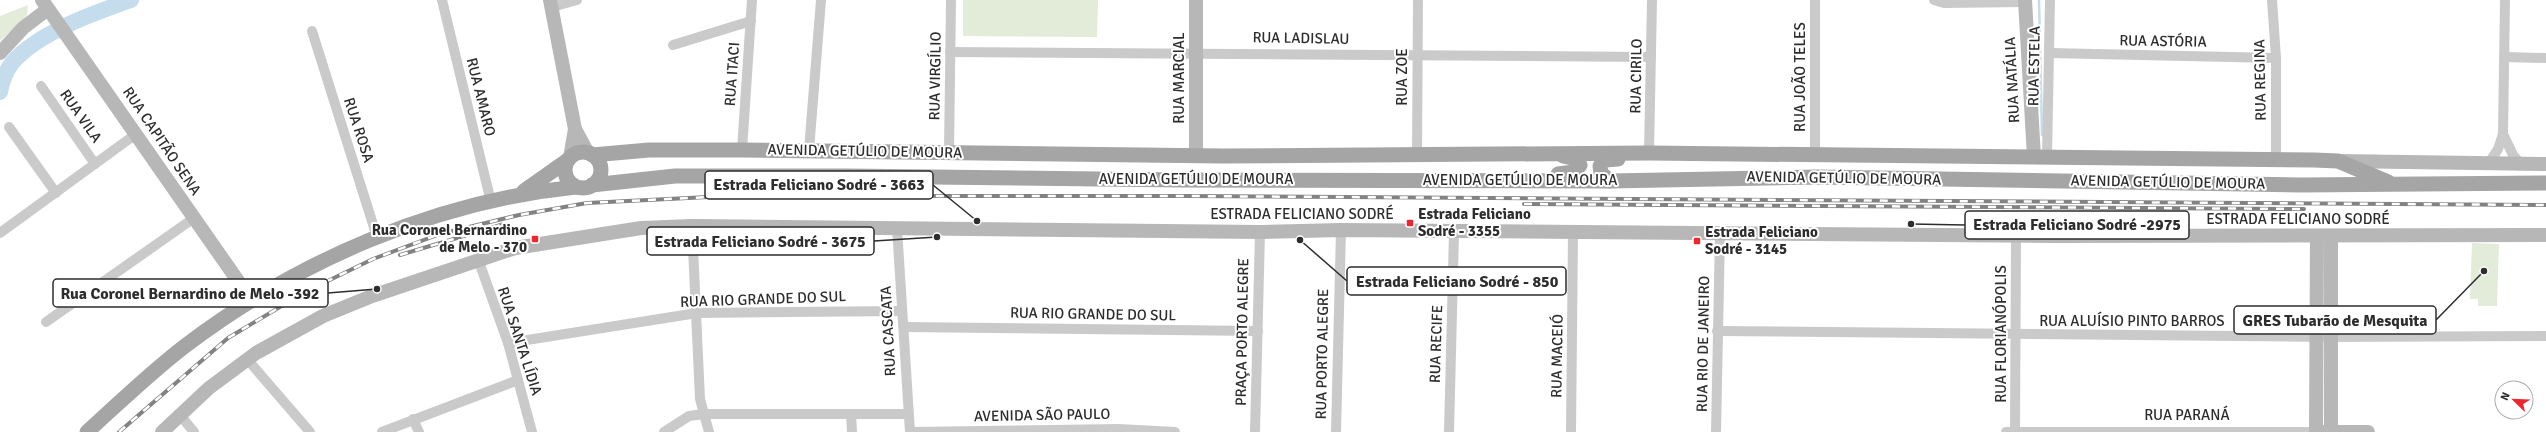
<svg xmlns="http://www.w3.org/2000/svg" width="2546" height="432" viewBox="0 0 2546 432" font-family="Signika,sans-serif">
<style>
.green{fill:#e3ebd9}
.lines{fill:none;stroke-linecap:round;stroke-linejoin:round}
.stream{stroke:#c4dcec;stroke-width:2.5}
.river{stroke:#c4dcec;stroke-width:16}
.street{stroke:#cacaca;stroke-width:10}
.secondary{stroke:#b7b7b7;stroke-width:14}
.primary{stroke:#a5a5a5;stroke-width:15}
.rail-casing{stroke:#828282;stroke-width:4}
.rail{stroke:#fff;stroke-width:2.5;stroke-dasharray:8;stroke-linecap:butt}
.poi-dot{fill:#ed2630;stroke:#fff;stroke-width:1.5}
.labels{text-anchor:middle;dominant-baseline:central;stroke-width:4;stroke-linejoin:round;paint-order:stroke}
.street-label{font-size:15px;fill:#2d2d2d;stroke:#fff}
.poi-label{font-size:15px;font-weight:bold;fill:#2d2d2d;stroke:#fff;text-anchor:start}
.leader{fill:none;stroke:#2d2d2d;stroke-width:1.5}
.callout-dot{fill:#2d2d2d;stroke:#fff;stroke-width:1.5}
.callout{fill:#fff;stroke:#2d2d2d;stroke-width:1.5}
.callout-label{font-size:16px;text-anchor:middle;font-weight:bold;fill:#2d2d2d}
</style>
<rect width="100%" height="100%" fill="#fff"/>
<g class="green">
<polygon points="963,0 1098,0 1097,37 963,36"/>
<polygon points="28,5 27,15 24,19 0,41 0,16"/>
<polygon points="2472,243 2499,244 2497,306 2478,306 2478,299 2470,299"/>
</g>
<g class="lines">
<polyline class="stream" points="2039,0 2042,135"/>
<path class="river" d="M 0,92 C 2,81 5,72 12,63 C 37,33 94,13 131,0"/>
<g class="street">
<polyline points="442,0 491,202"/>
<polyline points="1815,0 1815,155"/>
<polyline points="1934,0 1944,3 2025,2"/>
<polyline points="2272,0 2276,58 2276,159"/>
<polyline points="552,7 577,0"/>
<polyline points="312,31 377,237"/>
<polyline points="673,45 751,21"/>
<polyline points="950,52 1651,57"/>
<polyline points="2050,53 2276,58"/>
<polyline points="2504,57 2546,58"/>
<polyline points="41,86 95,164"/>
<polyline points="9,127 56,193"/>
<polyline points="2503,134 2513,155 2521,164"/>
<polyline points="742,150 752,0"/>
<polyline points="809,150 821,0"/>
<polyline points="949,152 951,0"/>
<polyline points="1649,153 1652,0"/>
<polyline points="1417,154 1418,0"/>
<polyline points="2047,157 2050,0"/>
<polyline points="2489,163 2498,149 2503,134 2505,0"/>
<polyline points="692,226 700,399 709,432"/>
<polyline points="897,228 910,432"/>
<polyline points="0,233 136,134"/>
<polyline points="478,259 508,343 532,432"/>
<polyline points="46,322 194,218"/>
<polyline points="904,327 1258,331"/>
<polyline points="1717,331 2332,337 2546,336"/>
<polyline points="508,343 697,313 902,311"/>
<polyline points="247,359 310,432"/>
<polyline points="851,414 852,432"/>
<polyline points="180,415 194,432"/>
<polyline points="413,419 419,432"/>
<polyline points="382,432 518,380"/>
<polyline points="664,432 689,416 704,414 908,414"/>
<polyline points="910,432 1119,429 1175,432"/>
<polyline points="1255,432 1260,232"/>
<polyline points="1336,432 1341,230"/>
<polyline points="1449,432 1454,232"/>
<polyline points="1571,432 1573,233"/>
<polyline points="1716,432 1720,233"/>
<polyline points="2006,432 2316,432"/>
<polyline points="2015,432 2016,235"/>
</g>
<g class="secondary">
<polyline points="42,0 252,301"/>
<polyline points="550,0 575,129 588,153"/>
<polyline points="2025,0 2034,157"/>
<polyline points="0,53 23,28 48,9"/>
<polyline points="1196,156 1196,0"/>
<polyline points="570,158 575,129"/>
<polyline points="2338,161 2546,164"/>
<polyline points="2317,236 2316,432 2368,432"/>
<polyline points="2331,236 2331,432"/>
<polyline points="162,432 209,388 256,353 323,316 372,296 515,248 641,228 692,226 1260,232 1341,230 2056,236 2546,235"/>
</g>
<g class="primary">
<circle cx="583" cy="170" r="18"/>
<polyline points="592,155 649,150 742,150 1223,156 1649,153 2314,160 2338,161 2388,182"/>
<polyline points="1558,174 1574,172 1580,165 1577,159 1563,156"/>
<polyline points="1610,181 1601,173 1600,166 1605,160 1618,159"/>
<polyline points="592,185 675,176 846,176 1183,180 1610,181 1817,177 2301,185 2546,183"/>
<polyline points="524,191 568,160"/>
<path d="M 87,432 C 119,403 151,372 185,346 C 297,261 436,201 576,187"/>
</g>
<g class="rail-casing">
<g id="rail">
<polyline points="1524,204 2304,209"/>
<polyline points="400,255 504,224"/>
<polyline points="119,432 228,338 305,292 373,259 440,234 519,215 587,203 729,196 1183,196 2546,205"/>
</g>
</g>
<use href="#rail" class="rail"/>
</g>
<g class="poi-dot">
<rect x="1406" y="219" width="8" height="8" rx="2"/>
<rect x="531" y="235" width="8" height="8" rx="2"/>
<rect x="1693" y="237" width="8" height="8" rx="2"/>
</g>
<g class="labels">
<g class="street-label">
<text transform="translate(1301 38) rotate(1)">RUA LADISLAU</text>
<text transform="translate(2163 41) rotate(1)">RUA ASTÓRIA</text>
<text transform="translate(2034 66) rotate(-89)">RUA ESTELA</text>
<text transform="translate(732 74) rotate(-86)">RUA ITACI</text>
<text transform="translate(935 76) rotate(-89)">RUA VIRGÍLIO</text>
<text transform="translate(1636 76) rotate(-89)">RUA CIRILO</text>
<text transform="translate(1402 77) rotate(-90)">RUA ZOE</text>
<text transform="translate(1800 77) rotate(-90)">RUA JOÃO TELES</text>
<text transform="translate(1179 78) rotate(-90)">RUA MARCIAL</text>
<text transform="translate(2012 80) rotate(-93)">RUA NATÁLIA</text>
<text transform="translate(2260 80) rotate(-91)">RUA REGINA</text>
<text transform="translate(481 97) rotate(76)">RUA AMARO</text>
<text transform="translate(81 116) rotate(55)">RUA VILA</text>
<text transform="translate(359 130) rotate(72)">RUA ROSA</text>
<text transform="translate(162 141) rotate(56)">RUA CAPITÃO SENA</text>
<text transform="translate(865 151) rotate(1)">AVENIDA GETÚLIO DE MOURA</text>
<text transform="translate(1844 178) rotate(1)">AVENIDA GETÚLIO DE MOURA</text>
<text x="1196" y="179">AVENIDA GETÚLIO DE MOURA</text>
<text x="1520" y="180">AVENIDA GETÚLIO DE MOURA</text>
<text transform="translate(2168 182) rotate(1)">AVENIDA GETÚLIO DE MOURA</text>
<text x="1302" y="214">ESTRADA FELICIANO SODRÉ</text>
<text x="2298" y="219">ESTRADA FELICIANO SODRÉ</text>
<text transform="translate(763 299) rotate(-2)">RUA RIO GRANDE DO SUL</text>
<text transform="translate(1093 314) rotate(1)">RUA RIO GRANDE DO SUL</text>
<text x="2132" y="321">RUA ALUÍSIO PINTO BARROS</text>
<text transform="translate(888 331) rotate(-93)">RUA CASCATA</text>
<text transform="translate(1242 332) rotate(-89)">PRAÇA PORTO ALEGRE</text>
<text transform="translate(2001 334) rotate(-90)">RUA FLORIANÓPOLIS</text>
<text transform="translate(520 341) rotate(72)">RUA SANTA LÍDIA</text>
<text transform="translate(1436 344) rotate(-88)">RUA RECIFE</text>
<text transform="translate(1703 344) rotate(-89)">RUA RIO DE JANEIRO</text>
<text transform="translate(1322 354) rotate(-89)">RUA PORTO ALEGRE</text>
<text transform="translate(1557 356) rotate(-89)">RUA MACEIÓ</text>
<text transform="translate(1042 415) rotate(-1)">AVENIDA SÃO PAULO</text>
<text x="2187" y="415">RUA PARANÁ</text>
</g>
<g class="poi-label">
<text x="1418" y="214">Estrada Feliciano<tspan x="1418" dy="17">Sodré - 3355</tspan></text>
<text x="527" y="230" text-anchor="end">Rua Coronel Bernardino<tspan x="527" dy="17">de Melo - 370</tspan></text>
<text x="1705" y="232">Estrada Feliciano<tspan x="1705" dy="17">Sodré - 3145</tspan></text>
</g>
</g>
<path class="leader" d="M977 221L933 185M1911 224L1965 225M937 237L874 241M1300 240L1347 281M377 289L328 293M2484 271L2436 320"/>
<g class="callout-dot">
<circle cx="977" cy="221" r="4"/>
<circle cx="1911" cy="224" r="4"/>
<circle cx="937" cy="237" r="4"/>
<circle cx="1300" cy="240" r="4"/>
<circle cx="377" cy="289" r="4"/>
<circle cx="2484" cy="271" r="4"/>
</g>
<g class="callout">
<rect x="705" y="171" width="228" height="28" rx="4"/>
<rect x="1965" y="211" width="224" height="28" rx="4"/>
<rect x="647" y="227" width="227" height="28" rx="4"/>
<rect x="1347" y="267" width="219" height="28" rx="4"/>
<rect x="53" y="279" width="275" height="28" rx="4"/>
<rect x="2234" y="306" width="202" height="28" rx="4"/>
</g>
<g class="callout-label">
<text x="819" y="190">Estrada Feliciano Sodré - 3663</text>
<text x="2077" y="230">Estrada Feliciano Sodré -2975</text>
<text x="760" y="247">Estrada Feliciano Sodré - 3675</text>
<text x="1457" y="287">Estrada Feliciano Sodré - 850</text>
<text x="190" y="299">Rua Coronel Bernardino de Melo -392</text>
<text x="2335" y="326">GRES Tubarão de Mesquita</text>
</g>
<g transform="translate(2514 400) rotate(293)"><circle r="19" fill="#ffffff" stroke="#ababab"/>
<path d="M0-3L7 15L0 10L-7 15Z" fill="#ed2630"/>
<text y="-6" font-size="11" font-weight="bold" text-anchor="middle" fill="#2d2d2d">N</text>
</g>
</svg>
